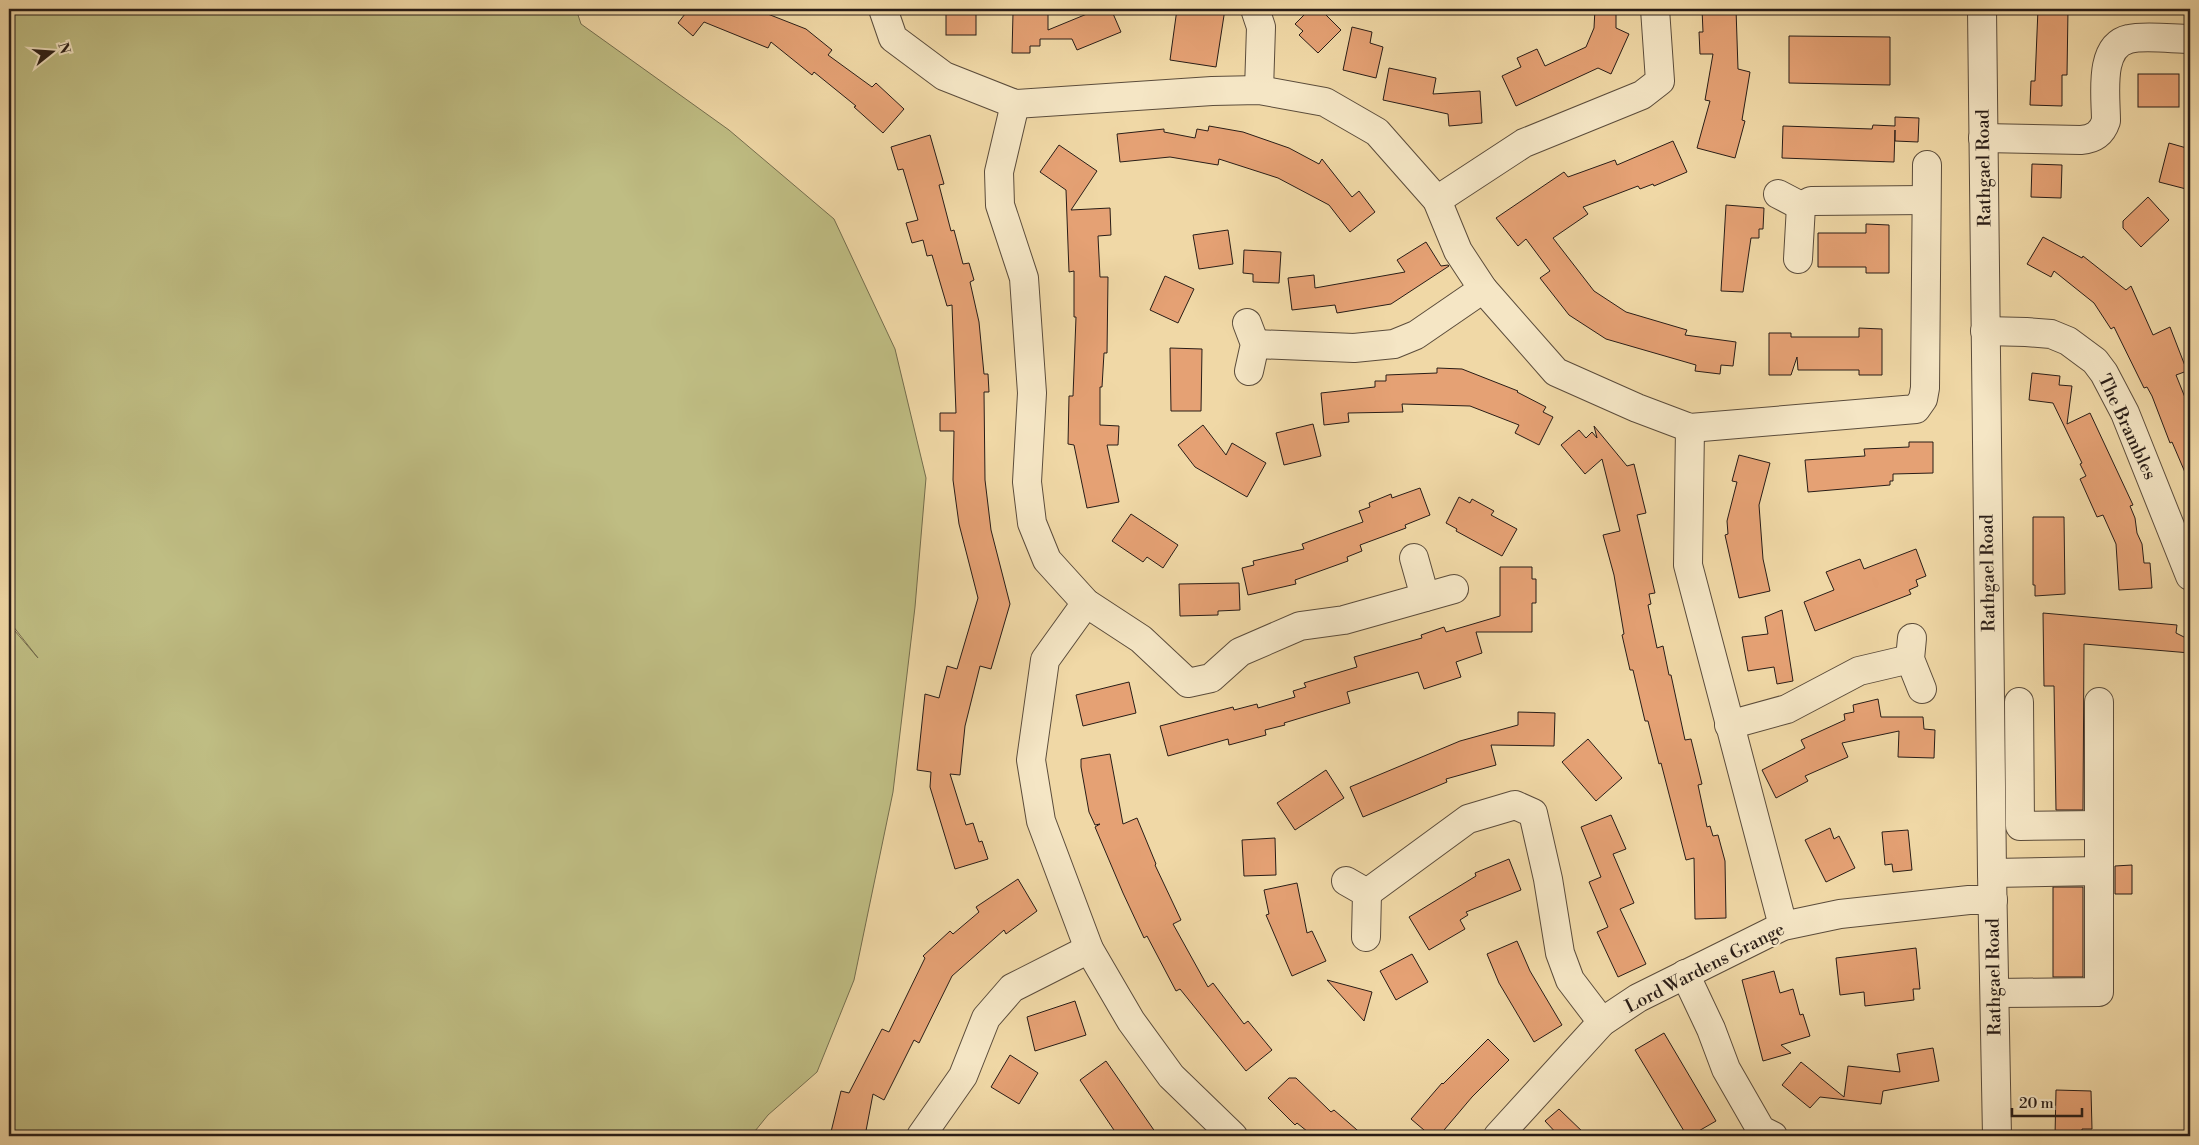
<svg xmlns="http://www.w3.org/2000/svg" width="2199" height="1145" viewBox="0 0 2199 1145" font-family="'Libre Bodoni',serif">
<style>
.green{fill:#bfbd83;stroke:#746d4d}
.building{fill:#e5a174;stroke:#291d17}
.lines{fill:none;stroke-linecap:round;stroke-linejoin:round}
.minor-casing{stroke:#5b4c3b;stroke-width:30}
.minor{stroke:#f5e6c5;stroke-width:28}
.labels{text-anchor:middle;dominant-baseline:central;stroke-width:4.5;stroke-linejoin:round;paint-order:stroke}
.street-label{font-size:18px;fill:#291d17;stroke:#f5e6c5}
</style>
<rect width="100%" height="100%" fill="#f0d8a6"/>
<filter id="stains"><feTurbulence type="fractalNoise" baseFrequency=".004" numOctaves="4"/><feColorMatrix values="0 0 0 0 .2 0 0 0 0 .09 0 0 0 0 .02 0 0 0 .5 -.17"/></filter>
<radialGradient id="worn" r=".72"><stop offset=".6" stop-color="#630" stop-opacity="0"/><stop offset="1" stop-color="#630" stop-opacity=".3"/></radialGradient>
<polygon class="green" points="9,9 576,9 581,24 729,130 834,219 895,349 926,478 915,607 893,792 854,980 817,1072 768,1115 751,1136 9,1136 9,624 38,658 9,621"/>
<g class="building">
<polygon points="673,9 755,9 806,29 832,50 828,55 872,87 876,83 904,109 883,133 854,107 856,106 814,72 812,75 771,42 768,48 704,22 693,36 678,23 685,14"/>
<rect x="946" y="9" width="30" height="26"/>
<polygon points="1099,9 1111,9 1121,32 1077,50 1072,39 1040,39 1040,46 1030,46 1030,53 1012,53 1013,13 1048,14 1048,30"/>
<polygon points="1177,9 1225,9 1216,67 1170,60"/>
<polygon points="1310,9 1320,9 1341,30 1318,53 1299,35 1303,31 1295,24"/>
<polygon points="1595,9 1616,9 1616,28 1629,34 1611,74 1598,68 1516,106 1502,76 1521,67 1517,58 1537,49 1545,66 1586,47 1594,28"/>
<polygon points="1702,9 1736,9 1738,69 1750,72 1742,120 1745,121 1735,158 1697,148 1710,101 1705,100 1713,54 1700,54 1699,32 1703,32"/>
<polygon points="2038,9 2068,9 2067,75 2062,75 2062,106 2030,105 2031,81 2035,81"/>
<polygon points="1352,27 1372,32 1370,43 1383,47 1376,78 1343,70"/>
<polygon points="1789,36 1890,37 1890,85 1789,83"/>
<polygon points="1389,68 1436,78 1433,94 1480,91 1482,123 1449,126 1448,114 1383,100"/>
<rect x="2138" y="74" width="41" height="33"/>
<polygon points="1895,117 1919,118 1918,142 1895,141 1895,130 1894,162 1782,158 1783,126 1872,129 1873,125 1895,126"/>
<polygon points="1209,126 1243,132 1289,148 1319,164 1322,159 1352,197 1359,191 1375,212 1350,232 1329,205 1278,178 1219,159 1218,165 1170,157 1120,162 1117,134 1164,129 1164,132 1195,138 1197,129 1208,131"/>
<polygon points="930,135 944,184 939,185 951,231 954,230 963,264 969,263 974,280 970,282 979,322 984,374 988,374 989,392 984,392 985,480 991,530 1010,604 991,669 980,666 965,726 960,775 950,774 966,825 973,823 979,842 982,841 988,859 955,869 930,787 931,772 917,770 925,694 939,698 947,666 957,669 978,598 959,524 953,480 954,431 940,431 940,413 956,413 952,305 947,306 932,255 927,256 923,240 912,243 906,223 918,220 903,169 898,170 891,147"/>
<polygon points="1673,141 1687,172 1654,186 1653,184 1640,189 1638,186 1583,207 1588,214 1553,238 1594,291 1626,312 1687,330 1685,335 1736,342 1733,366 1721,365 1720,374 1695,371 1696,365 1606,339 1569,315 1540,278 1550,271 1526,239 1518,246 1496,218 1564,172 1568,177 1615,160 1617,165"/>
<polygon points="2169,143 2190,149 2190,190 2159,182"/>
<polygon points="1059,145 1097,171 1071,210 1110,208 1111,235 1098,236 1100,277 1108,277 1107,353 1104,353 1102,387 1100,387 1100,425 1119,426 1118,445 1107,445 1119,502 1087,508 1074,445 1068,444 1069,396 1073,396 1076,317 1074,317 1074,271 1069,272 1066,190 1040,172"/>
<polygon points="2032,164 2062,165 2061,198 2031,197"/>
<polygon points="2148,197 2169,220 2141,247 2123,228 2123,221"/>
<polygon points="1726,205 1764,208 1763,229 1759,229 1759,238 1751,238 1743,292 1721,291"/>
<polygon points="1866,224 1889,225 1889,273 1866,273 1866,267 1818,267 1818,233 1866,233"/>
<polygon points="1228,230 1233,264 1199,269 1193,235"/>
<polygon points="2043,237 2082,258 2083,256 2126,290 2131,286 2153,335 2170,327 2187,371 2176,375 2190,410 2190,484 2172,442 2170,443 2152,396 2147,387 2144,388 2114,327 2111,329 2094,303 2054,271 2051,277 2027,264"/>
<polygon points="1426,242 1441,266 1448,265 1449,266 1391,304 1337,313 1335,305 1292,310 1288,278 1314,275 1315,288 1405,272 1397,260"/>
<polygon points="1244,250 1281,252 1279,283 1253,282 1253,274 1243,273"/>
<polygon points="1165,276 1194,289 1178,323 1150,310"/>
<polygon points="1859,328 1882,329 1882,375 1859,375 1859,370 1798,370 1797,357 1791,375 1769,375 1769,333 1791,333 1791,337 1859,337"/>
<polygon points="1170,348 1202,349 1201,411 1171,411"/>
<polygon points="1437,368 1462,369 1518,391 1517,392 1546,407 1543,412 1553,417 1539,445 1515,433 1519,425 1470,406 1402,404 1403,412 1348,413 1349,422 1324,425 1321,393 1375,387 1375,381 1386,381 1386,375 1437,373"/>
<polygon points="2032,373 2060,376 2059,385 2072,386 2067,424 2090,413 2133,505 2130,506 2135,518 2137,533 2142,544 2144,563 2150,563 2152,588 2119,590 2116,544 2103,515 2097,517 2080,479 2086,476 2080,464 2082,463 2053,403 2029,400"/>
<polygon points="1313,424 1321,456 1284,465 1276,433"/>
<polygon points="1203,425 1226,455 1232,443 1266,463 1247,497 1195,467 1178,445"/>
<polygon points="1594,426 1627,466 1634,464 1646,513 1637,515 1655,593 1649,594 1651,604 1648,605 1657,648 1663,646 1669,675 1671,675 1685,740 1691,739 1702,784 1698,785 1707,827 1710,826 1713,836 1718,835 1725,861 1726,918 1695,919 1694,858 1686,860 1661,763 1659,764 1648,721 1645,721 1633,670 1630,670 1622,635 1624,634 1614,575 1603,535 1620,531 1602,459 1585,474 1561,445 1579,430 1586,438 1592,432 1597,438"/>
<polygon points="1909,442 1933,442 1933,473 1893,474 1893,481 1890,481 1890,485 1808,492 1805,460 1865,456 1864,449 1909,447"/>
<polygon points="1739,455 1770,463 1759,505 1763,559 1770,591 1739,598 1725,535 1728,534 1727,521 1737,482 1732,481"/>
<polygon points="1420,488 1430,515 1405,525 1406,528 1360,545 1362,551 1347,557 1348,561 1295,580 1296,584 1248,595 1242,568 1254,565 1253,561 1304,549 1302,544 1363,522 1359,511 1370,507 1369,503 1391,494 1392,498"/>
<polygon points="1459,497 1470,503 1472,499 1494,511 1491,515 1517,529 1502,556 1456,531 1457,529 1446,523"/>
<polygon points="1131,514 1178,545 1163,568 1147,557 1143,562 1112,541"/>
<polygon points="2033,517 2064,517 2065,594 2035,596 2035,585 2033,585"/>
<polygon points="1916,549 1926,576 1916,580 1918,586 1909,590 1911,594 1815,631 1804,602 1834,590 1826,572 1860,559 1864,569"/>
<polygon points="1500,567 1532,567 1532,579 1536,579 1536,603 1532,603 1532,632 1476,632 1482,653 1456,662 1461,677 1424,689 1418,672 1347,692 1350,703 1284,723 1285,725 1265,730 1266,735 1229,745 1228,739 1168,756 1160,726 1233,707 1234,710 1257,704 1258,708 1295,697 1293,691 1306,687 1304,683 1357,667 1354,657 1422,638 1421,635 1444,627 1446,632 1500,616"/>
<polygon points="1239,583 1240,610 1218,611 1218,615 1180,616 1179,584"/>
<polygon points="1782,610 1793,681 1777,684 1774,667 1748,671 1742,637 1768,634 1765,617"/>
<polygon points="2043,613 2177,625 2176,633 2190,640 2190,653 2084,644 2083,810 2056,810 2054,686 2044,686"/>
<polygon points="1129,682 1136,713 1083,726 1076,695"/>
<polygon points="1878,699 1881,717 1923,717 1924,729 1935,730 1934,758 1898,757 1899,731 1842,743 1848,757 1805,776 1808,781 1776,798 1762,770 1805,748 1801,740 1845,720 1844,714 1854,712 1853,705"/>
<polygon points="1518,712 1555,713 1554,746 1491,745 1496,765 1446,779 1447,782 1363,817 1350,787 1460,741 1518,725"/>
<polygon points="1588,739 1622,778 1596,801 1562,762"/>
<polygon points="1110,754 1123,824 1137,818 1156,864 1155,865 1181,920 1173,924 1208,987 1213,983 1244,1024 1248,1021 1272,1050 1246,1071 1180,989 1176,991 1147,936 1144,938 1123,893 1095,827 1100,824 1095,825 1089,812 1081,767 1081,759"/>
<polygon points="1326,770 1344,798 1295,830 1277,803"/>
<polygon points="1611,815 1626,849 1613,854 1634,903 1620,909 1646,964 1618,977 1597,932 1608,927 1589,882 1601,877 1581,827"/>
<polygon points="1830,828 1834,839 1839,836 1855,868 1826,882 1805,840"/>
<polygon points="1908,830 1912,870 1893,872 1892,864 1885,865 1882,832"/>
<polygon points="1275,838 1276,875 1244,876 1242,840"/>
<polygon points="1509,859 1521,890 1466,912 1468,915 1460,920 1465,929 1429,950 1409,917 1476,876 1475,873"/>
<polygon points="2132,865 2132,894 2115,894 2115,866"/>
<polygon points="1018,879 1037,911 1006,934 1004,930 952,976 919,1043 914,1040 884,1100 873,1094 865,1136 830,1136 841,1091 849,1093 882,1029 889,1032 925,958 923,956 950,931 953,934 979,912 976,907"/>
<polygon points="1297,883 1307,933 1312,931 1326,961 1292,976 1266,915 1269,914 1264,890"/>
<rect x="2053" y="887" width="30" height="90"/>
<polygon points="1517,941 1530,971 1562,1025 1534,1042 1499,983 1487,954"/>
<polygon points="1916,948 1920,989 1913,989 1914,1000 1865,1006 1864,992 1840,995 1836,958"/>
<polygon points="1412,954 1428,982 1396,1000 1380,971"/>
<polygon points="1774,971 1780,993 1793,989 1800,1015 1803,1014 1810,1036 1781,1045 1791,1053 1763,1061 1742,980"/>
<polygon points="1327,980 1372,992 1364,1021"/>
<polygon points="1075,1001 1086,1035 1035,1051 1027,1017"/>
<polygon points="1664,1033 1716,1121 1690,1136 1687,1136 1635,1050"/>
<polygon points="1488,1039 1509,1060 1472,1097 1439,1136 1431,1136 1411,1119 1442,1083 1443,1084"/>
<polygon points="1933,1048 1939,1081 1883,1091 1881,1104 1820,1097 1810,1108 1782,1085 1801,1062 1844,1097 1848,1066 1900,1072 1897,1054"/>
<polygon points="1010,1055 1038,1073 1019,1104 991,1087"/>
<polygon points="1106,1061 1158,1136 1118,1136 1080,1080"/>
<polygon points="1289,1078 1296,1078 1331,1112 1334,1110 1364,1136 1313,1136 1297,1123 1295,1125 1268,1098"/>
<polygon points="2056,1090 2091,1091 2092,1129 2082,1129 2082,1136 2055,1136"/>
<polygon points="1559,1109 1587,1136 1559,1136 1545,1121"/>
</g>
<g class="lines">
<g class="minor-casing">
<g id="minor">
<polyline points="883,9 893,38 944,76 1015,104 1212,91 1259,90 1325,102 1377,132 1437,200 1458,251 1483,289 1556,372 1637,408 1690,428 1916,409 1923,399 1925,388 1927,165"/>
<polyline points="1255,9 1261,27 1259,90"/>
<polyline points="1982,9 1992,873 1997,1136"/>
<polyline points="1015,104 999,172 1000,205 1024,278 1032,393 1027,482 1032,523 1047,560 1086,603 1141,639 1188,683 1211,678 1240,652 1300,626 1344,620 1454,589"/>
<path d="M 1983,138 L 2081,140 C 2094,139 2102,133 2106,121 C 2106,96 2098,46 2129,39 C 2144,35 2174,39 2190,39"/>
<polyline points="1778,194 1801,206"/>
<polyline points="1437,200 1524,143 1642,95 1660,81 1655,9"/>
<polyline points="1798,259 1801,206 1811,201 1926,200"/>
<polyline points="1247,323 1255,344 1249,371"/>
<polyline points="1985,331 2026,332 2051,334 2068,341 2095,361 2104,373 2125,413 2190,576"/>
<polyline points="1255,344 1354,348 1394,344 1416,335 1483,289"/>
<polyline points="1690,428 1688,565 1783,926"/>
<polyline points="1414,558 1425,597"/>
<polyline points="1086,603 1045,660 1031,760 1041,821 1089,949 1131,1021 1171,1076 1233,1136"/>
<polyline points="1912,638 1910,659 1922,689"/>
<polyline points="2019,702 2020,826 2099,825"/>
<polyline points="1729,725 1787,709 1859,671 1910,659"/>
<polyline points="1992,873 2099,871"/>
<polyline points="1346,881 1367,893 1366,937"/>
<polyline points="1367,893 1468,819 1515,805 1533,813 1548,879 1560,953 1570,980 1602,1022"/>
<polyline points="1685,974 1711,1029 1726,1069 1761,1130 1773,1136"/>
<polyline points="1995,993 2099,992 2099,702"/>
<polyline points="921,1136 963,1076 986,1018 1012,988 1089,949"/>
<polyline points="1498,1136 1602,1022 1638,998 1783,926 1840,914 1969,900 1993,900"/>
</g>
</g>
<use href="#minor" class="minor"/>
</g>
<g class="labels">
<g class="street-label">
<text transform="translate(1984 168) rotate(-91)">Rathgael Road</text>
<text transform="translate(2127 427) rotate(65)">The Brambles</text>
<text transform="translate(1988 573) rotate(-91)">Rathgael Road</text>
<text transform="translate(1705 968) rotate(-27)">Lord Wardens Grange</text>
<text transform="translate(1994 977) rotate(-91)">Rathgael Road</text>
</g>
</g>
<rect width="2199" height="1145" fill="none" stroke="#f0d8a6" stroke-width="30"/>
<rect x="10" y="10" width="2179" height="1125" fill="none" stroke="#291d17" stroke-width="2.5"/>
<rect x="15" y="15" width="2169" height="1115" fill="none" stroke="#291d17"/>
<g transform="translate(52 52) rotate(73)" stroke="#f5e6c5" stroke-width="4" paint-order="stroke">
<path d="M0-4L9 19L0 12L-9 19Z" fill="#291d17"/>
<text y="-8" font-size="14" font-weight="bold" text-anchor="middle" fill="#291d17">N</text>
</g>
<path d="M2012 1108v8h70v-8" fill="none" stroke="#291d17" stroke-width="2.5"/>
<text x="2019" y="1108" font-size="15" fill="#291d17" stroke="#f5e6c5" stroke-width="4" paint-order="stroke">20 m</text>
<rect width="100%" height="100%" filter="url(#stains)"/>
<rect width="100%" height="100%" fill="url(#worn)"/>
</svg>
